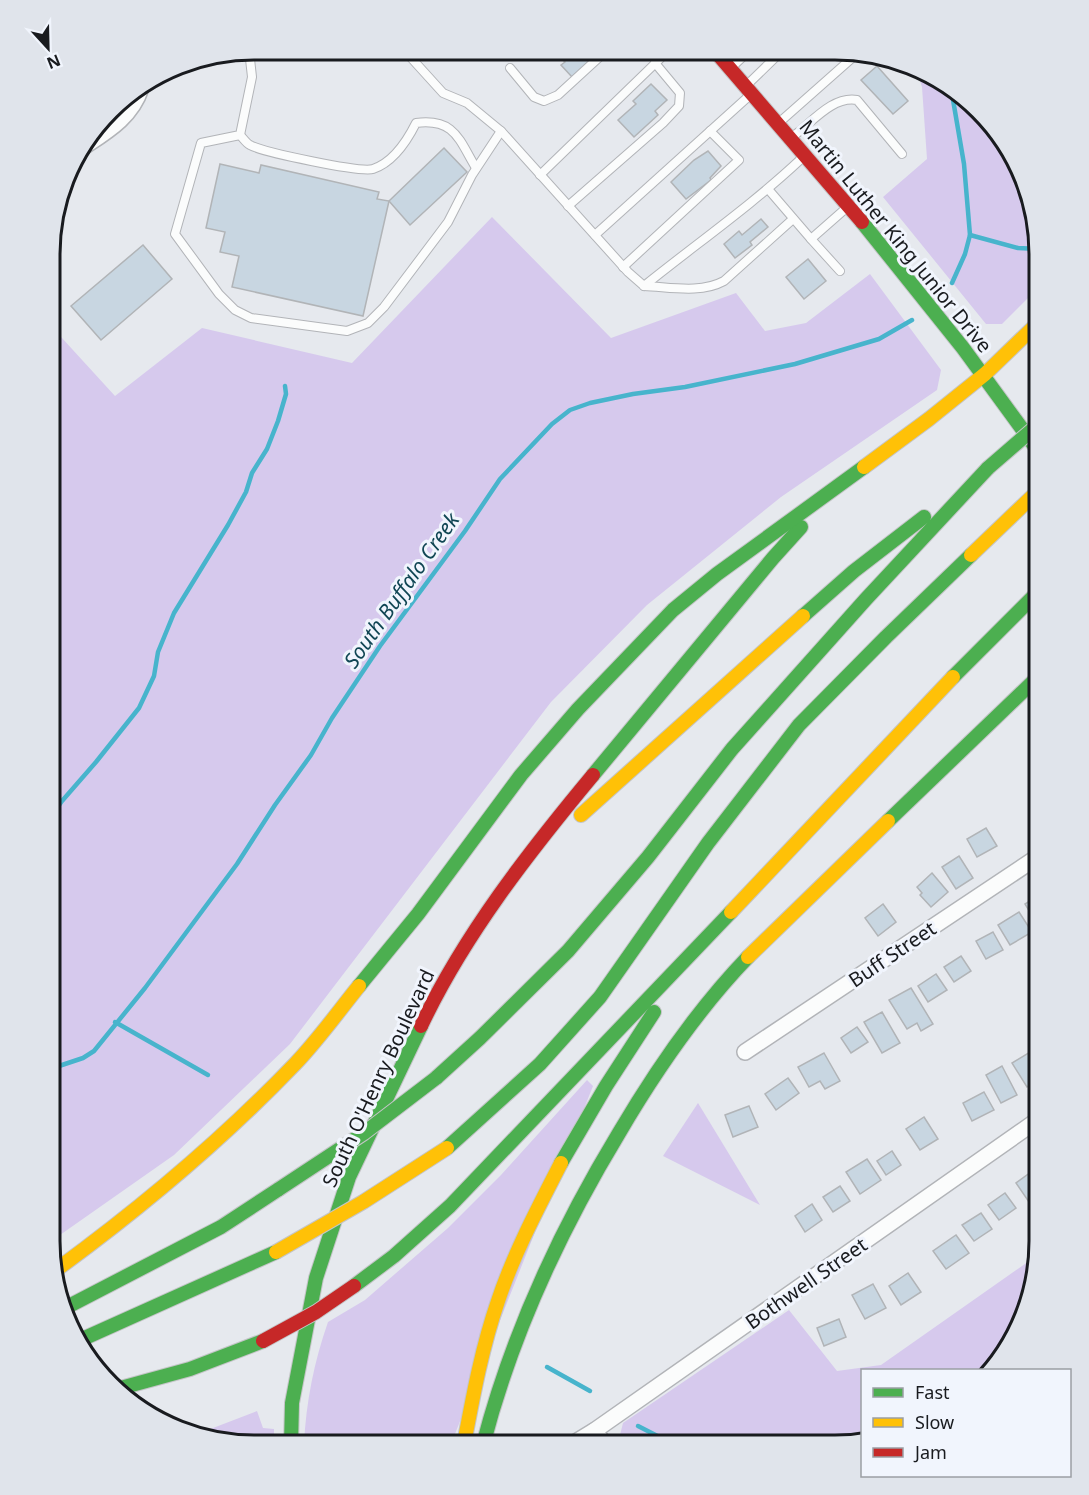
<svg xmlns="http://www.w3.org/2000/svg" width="1089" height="1495" viewBox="0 0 1089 1495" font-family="'Noto Sans',sans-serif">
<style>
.green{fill:#d6c9ed}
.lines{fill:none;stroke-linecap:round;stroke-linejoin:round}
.stream{stroke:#47b4cc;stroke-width:4.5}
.building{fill:#c8d6e1;stroke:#b1b4b7;stroke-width:1.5}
.lane-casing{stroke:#b2b4b8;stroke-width:10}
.street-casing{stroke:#b2b4b8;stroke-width:18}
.fast-casing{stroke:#c4c5c7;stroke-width:16}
.slow-casing{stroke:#c4c5c7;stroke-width:16}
.jam-casing{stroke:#c4c5c7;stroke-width:16}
.lane{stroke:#fbfcfc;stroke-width:8}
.street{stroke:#fbfcfc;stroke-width:15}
.fast{stroke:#4caf50;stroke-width:14}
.slow{stroke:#ffc107;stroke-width:14}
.jam{stroke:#c62828;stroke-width:14}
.fast-bridge-casing{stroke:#c4c5c7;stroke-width:16;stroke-linecap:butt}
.slow-bridge-casing{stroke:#c4c5c7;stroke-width:16;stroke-linecap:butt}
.jam-bridge-casing{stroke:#c4c5c7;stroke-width:16;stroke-linecap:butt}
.fast-bridge{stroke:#4caf50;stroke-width:14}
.slow-bridge{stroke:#ffc107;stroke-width:14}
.jam-bridge{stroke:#c62828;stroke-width:14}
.labels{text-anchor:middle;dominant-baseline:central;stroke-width:6;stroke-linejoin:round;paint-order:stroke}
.street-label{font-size:20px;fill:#191b1f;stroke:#f1f5fd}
.water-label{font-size:21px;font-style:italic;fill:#114654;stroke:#f1f5fd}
.rim{fill:none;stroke:#191b1f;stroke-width:3}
</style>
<rect width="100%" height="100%" fill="#e6e9ee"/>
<g class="green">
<polygon points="918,74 959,92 1019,164 1039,253 1039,287 1002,324 986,324 883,197 927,159 922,87"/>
<polygon points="492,217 611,338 736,293 765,331 806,323 870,274 941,370 937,390 781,497 647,605 551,702 290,1044 174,1155 50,1242 51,326 115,396 202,328 352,363"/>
<path d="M 587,1080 L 593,1086 L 451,1444 L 304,1444 C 306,1402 314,1362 328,1322 L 365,1300 L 448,1228 L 501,1175 Z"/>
<polygon points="698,1103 760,1205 663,1156"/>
<polygon points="1039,1254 1005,1355 987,1370 862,1370 862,1439 836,1445 622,1445 620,1435 623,1423 789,1310 837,1371 881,1365"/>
<polygon points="257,1411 263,1428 274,1429 274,1444 227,1444 200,1433"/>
</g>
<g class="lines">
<g class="stream">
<polyline points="951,88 964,164 970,235 965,254 952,283"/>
<polyline points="970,235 1018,248 1039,249"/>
<polyline points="50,818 62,801 96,762 139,708 154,676 158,652 174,613 228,525 246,492 252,473 267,449 278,421 286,394 285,386"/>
<polyline points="115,1022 208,1075"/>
<polyline points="50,1069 83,1058 94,1051 145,988 237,864 275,805 311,755 332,718 380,646 465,531 500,479 552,424 570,410 590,403 633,394 685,387 795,364 879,339 912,320"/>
<polyline points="547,1367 590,1391"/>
<polyline points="638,1426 675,1445"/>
</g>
</g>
<g class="building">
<polygon points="563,50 600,51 572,77 561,65 565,62 558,55"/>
<polygon points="877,66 908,101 893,114 861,80"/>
<polygon points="651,84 667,100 655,111 658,115 634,137 618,120 636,104 633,101"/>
<polygon points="444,148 467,172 410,225 389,201"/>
<polygon points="708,151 721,166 710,178 711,180 686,199 671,182 694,160"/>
<polygon points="220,164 259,173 261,165 379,192 377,199 389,201 363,316 232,287 239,256 220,252 225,232 206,228"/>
<polygon points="761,219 768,227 750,242 752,245 735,258 724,244 739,231 742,235"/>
<polygon points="143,245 172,279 101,340 71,306"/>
<polygon points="808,259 826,281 804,299 786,277"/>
<polygon points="986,828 997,846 977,857 967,839"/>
<polygon points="959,856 973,878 956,889 942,867"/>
<polygon points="932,873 948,892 931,907 920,895 922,893 917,887"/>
<polygon points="1039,895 1039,927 1025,904"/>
<polygon points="883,904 896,922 878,936 865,918"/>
<polygon points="1019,912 1032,932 1010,945 998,925"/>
<polygon points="993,932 1003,950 986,959 976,941"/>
<polygon points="961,956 971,971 954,982 944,967"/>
<polygon points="936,974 947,990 928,1002 918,986"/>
<polygon points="911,988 933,1024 921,1031 917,1023 907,1029 889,1000"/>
<polygon points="882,1012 900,1043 882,1053 864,1022"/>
<polygon points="857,1027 868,1042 851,1053 841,1038"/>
<polygon points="1035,1049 1039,1057 1039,1080 1027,1087 1012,1063"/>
<polygon points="824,1053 840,1081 825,1089 820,1081 809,1087 798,1067"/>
<polygon points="1002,1066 1017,1095 1001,1103 986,1075"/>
<polygon points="788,1078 799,1093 776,1110 765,1094"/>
<polygon points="984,1092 994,1110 972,1121 963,1103"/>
<polygon points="749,1106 758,1127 733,1137 725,1115"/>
<polygon points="924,1117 938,1139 920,1150 906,1129"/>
<polygon points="892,1151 901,1165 886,1175 877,1161"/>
<polygon points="867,1159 881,1180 860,1194 846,1172"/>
<polygon points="1038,1167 1039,1196 1029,1202 1016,1183"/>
<polygon points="840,1186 850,1201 833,1212 823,1197"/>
<polygon points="1005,1193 1016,1208 999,1220 988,1205"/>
<polygon points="812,1204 822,1220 805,1232 795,1216"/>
<polygon points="981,1213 992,1229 974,1241 962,1225"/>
<polygon points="956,1235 969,1253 946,1269 933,1251"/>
<polygon points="908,1273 921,1292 901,1305 889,1286"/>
<polygon points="873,1284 886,1308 865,1319 852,1295"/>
<polygon points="839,1319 846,1337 824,1346 817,1328"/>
</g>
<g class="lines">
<g class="lane-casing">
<g id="lane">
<polyline points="249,50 252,77 240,135 201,143 175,234 219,294 235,310 251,318 347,331 368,323 384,307 448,222 472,175 501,131 467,103 443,93 404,50"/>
<polyline points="735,64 749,51"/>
<polyline points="510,68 534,97 544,101 558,95 606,51"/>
<polyline points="749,83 782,51"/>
<polyline points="782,120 860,51"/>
<path d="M 501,131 L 628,272 L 644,286 C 696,244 752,205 801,159"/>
<path d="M 796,134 C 813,121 833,96 857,100 L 902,154"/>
<path d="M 240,135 C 243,138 246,143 250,145 C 262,152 361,173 373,169 C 394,162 407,141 416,123 C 455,118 459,140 476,168"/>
<polyline points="540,175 668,51"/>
<polyline points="768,189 811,239 844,210"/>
<polyline points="568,206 663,123 679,106 680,93 655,63"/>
<polyline points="595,235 749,96"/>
<polyline points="811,239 840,271"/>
<polyline points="623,267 739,160 710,131"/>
<path d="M 644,286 C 670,287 700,294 724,281 L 793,219"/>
</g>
</g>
<g class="street-casing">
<g id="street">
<path d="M 79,150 C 104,133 131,119 141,88"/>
<polyline points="745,1052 1039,856"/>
<polyline points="594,1431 606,1445"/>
<polyline points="571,1445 594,1431 1039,1119"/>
</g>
</g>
<g class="fast-casing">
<g id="fast">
<polyline points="862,222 963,348 1039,452"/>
<polyline points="803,616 854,571 924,517"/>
<polyline points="953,677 1039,591"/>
<polyline points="593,775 773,558 801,527"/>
<polyline points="888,821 1039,676"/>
<polyline points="359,986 418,914 521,775 578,709 673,610 717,574 864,467"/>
<polyline points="436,1078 480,1038 568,951 648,857 732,749 866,599 988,468"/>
<polyline points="447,1148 540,1064 600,997 708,843 799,725 886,637 971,555"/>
<polyline points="561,1163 606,1086 654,1012"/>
<polyline points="354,1286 394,1256 450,1206 731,912"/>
<polyline points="65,1308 221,1227 279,1189"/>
<polyline points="78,1341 276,1252"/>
<polyline points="117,1389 190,1369 263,1341"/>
<polyline points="291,1444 292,1403 316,1278 349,1177 421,1026"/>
<path d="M 483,1445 C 512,1333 559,1232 619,1133 C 656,1070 697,1010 748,957"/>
</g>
</g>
<g class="slow-casing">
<g id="slow">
<polyline points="864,467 929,419 985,374 1039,322"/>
<polyline points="971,555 1039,490"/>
<polyline points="581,815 803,616"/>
<polyline points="731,912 953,677"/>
<polyline points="748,957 888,821"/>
<path d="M 56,1270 C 141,1208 222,1140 295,1064 C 318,1040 338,1012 359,986"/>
<path d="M 464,1444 C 473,1396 482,1347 498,1301 C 514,1253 538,1208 561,1163"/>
</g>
</g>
<g class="jam-casing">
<g id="jam">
<polyline points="715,51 862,222"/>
<path d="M 421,1026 C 464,935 529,852 593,775"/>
</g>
</g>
<use href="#lane" class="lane"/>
<use href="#street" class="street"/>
<use href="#fast" class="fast"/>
<use href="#slow" class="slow"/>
<use href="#jam" class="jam"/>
<g class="fast-bridge-casing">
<g id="fast-bridge">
<polyline points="988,468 1039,424"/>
<polyline points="279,1189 364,1133 436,1078"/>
</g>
</g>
<g class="slow-bridge-casing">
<polyline id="slow-bridge" points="276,1252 363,1202 447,1148"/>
</g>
<g class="jam-bridge-casing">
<polyline id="jam-bridge" points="263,1341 316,1312 354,1286"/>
</g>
<use href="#fast-bridge" class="fast-bridge"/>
<use href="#slow-bridge" class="slow-bridge"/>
<use href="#jam-bridge" class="jam-bridge"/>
</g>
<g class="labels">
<g class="street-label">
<text transform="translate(896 236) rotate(51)">Martin Luther King Junior Drive</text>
<text transform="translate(892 954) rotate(-34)">Buff Street</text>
<text transform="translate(378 1078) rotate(-65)">South O'Henry Boulevard</text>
<text transform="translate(806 1283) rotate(-35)">Bothwell Street</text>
</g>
<g class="water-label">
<text transform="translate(401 590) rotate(-55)">South Buffalo Creek</text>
</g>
</g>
<path d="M0 0H1089V1495H0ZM254 60H835A194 194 0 0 1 1029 254V1241A194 194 0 0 1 835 1435H254A194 194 0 0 1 60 1241V254A194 194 0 0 1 254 60Z" fill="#e0e4eb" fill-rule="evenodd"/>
<path class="rim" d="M254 60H835A194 194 0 0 1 1029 254V1241A194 194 0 0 1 835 1435H254A194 194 0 0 1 60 1241V254A194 194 0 0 1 254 60Z"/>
<rect x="861" y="1369" width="210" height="108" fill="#f1f5fd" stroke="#9b9ea4" stroke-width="1.5"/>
<rect x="873" y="1388" width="30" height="9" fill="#4caf50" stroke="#9b9ea4" stroke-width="1.5"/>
<text x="915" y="1399" font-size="18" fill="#191b1f">Fast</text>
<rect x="873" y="1418" width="30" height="9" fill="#ffc107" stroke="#9b9ea4" stroke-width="1.5"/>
<text x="915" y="1429" font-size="18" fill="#191b1f">Slow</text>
<rect x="873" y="1448" width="30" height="9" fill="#c62828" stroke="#9b9ea4" stroke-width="1.5"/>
<text x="915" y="1459" font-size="18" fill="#191b1f">Jam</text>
<g transform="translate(48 48) rotate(158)" stroke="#f1f5fd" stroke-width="4.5" paint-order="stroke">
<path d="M0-4.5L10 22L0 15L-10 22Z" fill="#191b1f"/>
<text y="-9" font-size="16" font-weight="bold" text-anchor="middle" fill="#191b1f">N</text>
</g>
</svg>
